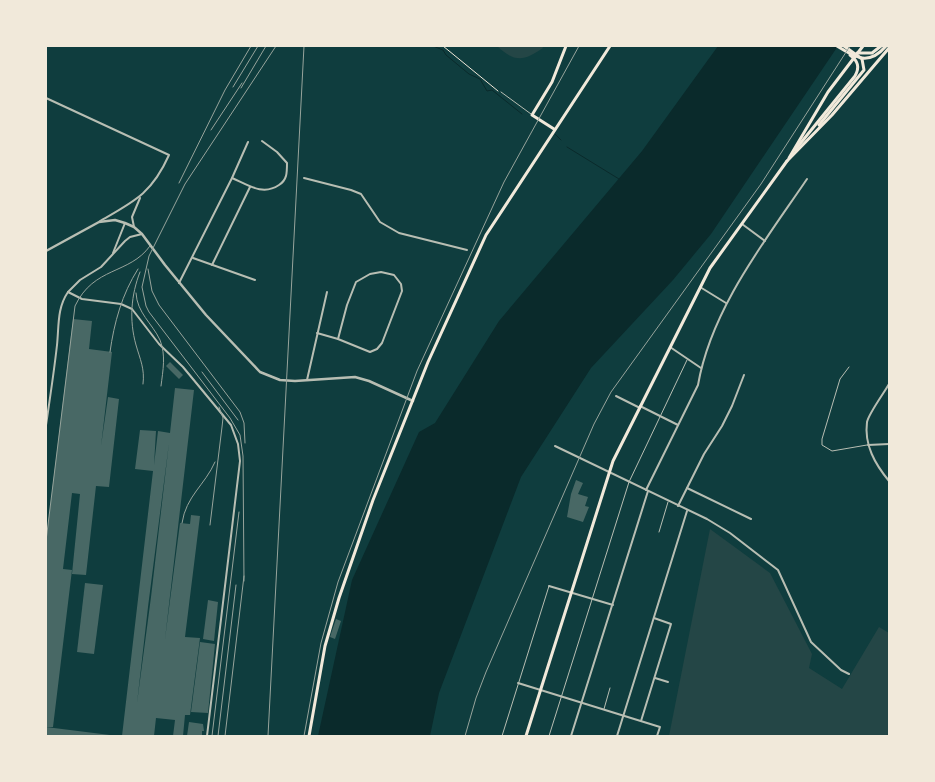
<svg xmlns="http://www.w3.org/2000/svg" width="935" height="782" viewBox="0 0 935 782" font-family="'Sofia Sans Condensed',sans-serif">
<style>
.green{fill:#244646}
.water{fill:#0a2a2b}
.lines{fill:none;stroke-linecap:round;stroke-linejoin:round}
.stream{stroke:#0a2a2b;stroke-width:1}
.building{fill:#486865;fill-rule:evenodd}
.path{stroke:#f1e9da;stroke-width:1}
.service{stroke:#b8beb3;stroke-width:1}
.minor{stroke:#b8beb3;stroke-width:2}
.tertiary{stroke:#b8beb3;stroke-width:2.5}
.secondary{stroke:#f1e9da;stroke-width:3}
.primary{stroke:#f1e9da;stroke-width:3}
.rail{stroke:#97a49c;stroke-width:1}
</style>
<rect width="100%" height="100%" fill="#0f3d3e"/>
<g class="green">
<path d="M 497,46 L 542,46 L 543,48 C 524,61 515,63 497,46 Z"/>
<polygon points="710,529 770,573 812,654 809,668 842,689 879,627 889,633 889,736 669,736"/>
</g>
<polygon class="water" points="718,46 838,46 711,234 673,280 591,368 521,477 439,693 430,736 318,736 352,580 419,432 435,423 499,321 642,151"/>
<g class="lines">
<g class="stream">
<polyline points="433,46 443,50 446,55 469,74 480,79 487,91 492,90 522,114"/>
<polyline points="555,134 561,140"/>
<polyline points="567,147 619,179"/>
</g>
</g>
<g class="building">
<polygon points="73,319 92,321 89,349 112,352 101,446 108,397 119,399 109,487 96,486 86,575 72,574 80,494 72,493 63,569 72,570 53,727 46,727 46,541"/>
<polygon points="170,362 183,375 179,379 166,366"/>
<path d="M 175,388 L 194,390 L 165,639 L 180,523 L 190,524 L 191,515 L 200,516 L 185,637 L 200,638 L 190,715 L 185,715 L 183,736 L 173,736 L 175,720 L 156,718 L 154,736 L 122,736 L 153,471 L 135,469 L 140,430 L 156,431 L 154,465 L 158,431 L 170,433 ZM 169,443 L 151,597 L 137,703 L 148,607 Z"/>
<polygon points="576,480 583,483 578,494 588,497 585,506 589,507 583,522 567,517 571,494"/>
<polygon points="85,583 103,585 94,654 77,652"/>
<polygon points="208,600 218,602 214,641 203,639"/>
<polygon points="336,619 341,621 335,639 330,637"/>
<polygon points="200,642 215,644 208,713 191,712"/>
<polygon points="189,722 203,724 204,731 202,731 202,736 187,736"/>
<polygon points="46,727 110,735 110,736 46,736"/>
</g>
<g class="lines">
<polyline class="path" points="443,46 498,91"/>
<g class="service">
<polyline points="501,92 531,114"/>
<polyline points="849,367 840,379 822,439 822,445 832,451 867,445"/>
<polyline points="659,532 668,502"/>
<polyline points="604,709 610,688"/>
<polyline points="502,736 549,586"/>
<polyline points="549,736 629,482 687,360"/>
</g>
<g class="minor">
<path d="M 46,98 L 169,155 C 152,193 135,201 100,221"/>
<path d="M 232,178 C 248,185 263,196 279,185 C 287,180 287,173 287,163 L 277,152 L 262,141"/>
<polyline points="304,178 351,190 361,194 380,222 399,233 467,250"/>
<polyline points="742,224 765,241"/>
<polyline points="134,227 132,217 140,198"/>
<polyline points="113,253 125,223"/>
<polyline points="193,258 255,280"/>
<polyline points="212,265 250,187"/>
<polygon points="381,272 394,275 401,284 402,291 382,343 377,349 370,352 338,339 347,305 356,282 370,274"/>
<polyline points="179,283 232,178 248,142"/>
<polyline points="700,287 726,303"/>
<polyline points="68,292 80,280 101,267 125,241 130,237 142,234"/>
<polyline points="317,333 338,339"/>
<polyline points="670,347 701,368"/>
<polyline points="307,380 327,292"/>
<path d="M 889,384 C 884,393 869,413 867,422 C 864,445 875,464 889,481"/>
<polyline points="616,396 640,408"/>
<polyline points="640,406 678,425"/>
<path d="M 46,425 C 50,398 54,372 57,345 C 59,326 57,308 68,292 L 82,299 L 121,304 L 132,309 L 159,344 L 183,367 L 231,425 L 238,444 L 240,461 L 207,736"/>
<polyline points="868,445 889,444"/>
<polyline points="555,446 707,519 730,533 778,570 811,642 841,670 849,674"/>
<polyline points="687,488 751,519"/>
<path d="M 646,490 L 698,385 C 711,309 765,241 807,179"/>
<polyline points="678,506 704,454 722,426 732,406 744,375"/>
<polyline points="549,586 613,605"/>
<polyline points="655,678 668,682"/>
<polyline points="518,683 660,727 657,736"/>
<polyline points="641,721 671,624 654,618"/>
<polyline points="571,736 648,491"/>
<polyline points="617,736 687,511"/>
</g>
<polyline class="tertiary" points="46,251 99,222 115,220 125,223 134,227 142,234 165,265 206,315 260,372 280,380 295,381 355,377 369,381 413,401"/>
<g class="secondary">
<polyline points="554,129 532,115 552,82 566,46"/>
<polyline points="526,736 613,461 710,268 787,161"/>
</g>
<g class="primary">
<path d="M 837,46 C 856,58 869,66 886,46"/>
<polyline points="857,53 872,53 881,46"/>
<polyline points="819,125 864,70 862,59 844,46"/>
<path d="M 795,150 L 855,76 C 860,67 858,61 850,55"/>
<polyline points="789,158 828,92 863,46"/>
<polyline points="787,161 832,115 889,48"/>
<polyline points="309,736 325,646 339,598 373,500 428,362 486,235 610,46"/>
</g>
<g class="rail">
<polyline points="233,87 258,46"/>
<polyline points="241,88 266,46"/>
<polyline points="211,130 242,83"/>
<polyline points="179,183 225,90 251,46"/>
<polyline points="148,269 152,291 159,305 240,412 244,423 245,443"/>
<path d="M 140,272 C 131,295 129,320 136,345 C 140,359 145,369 143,384"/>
<path d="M 136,293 C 137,313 152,323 160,340 C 166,355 163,370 161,386"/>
<path d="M 110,352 C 114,323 122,294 138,269"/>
<polyline points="202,372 238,420"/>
<path d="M 182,523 C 186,496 205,485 215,462"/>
<polyline points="210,525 222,427 223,418 219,407"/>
<path d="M 46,541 L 75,306 C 94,266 129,275 150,246"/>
<polyline points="244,581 243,456 240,435 230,418 149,312 146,306 142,287 149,256 185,184 276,46"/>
<polyline points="212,736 239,512"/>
<polyline points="218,736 236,585"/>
<polyline points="225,736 244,576"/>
<polyline points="268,736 304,46"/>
<polyline points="304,736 321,643 338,582 417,371 504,182 579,46"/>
<polyline points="465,736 476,698 486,672 594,424 611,392 761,184 850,46"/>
</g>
</g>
<rect width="935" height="782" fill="none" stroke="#f1e9da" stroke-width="94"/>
</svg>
